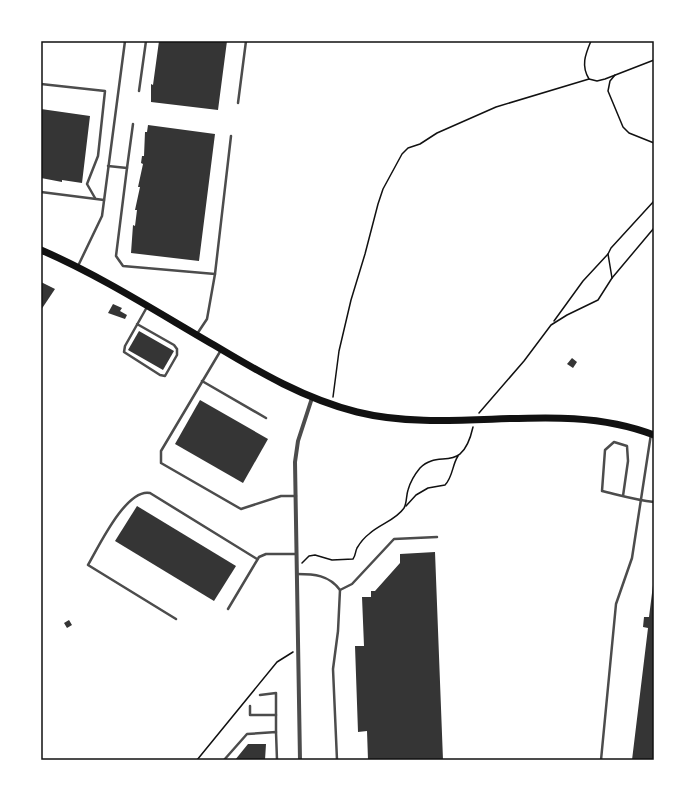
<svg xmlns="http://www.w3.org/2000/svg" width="695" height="801" viewBox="0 0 695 801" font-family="'Work Sans',sans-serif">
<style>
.building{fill:#353535}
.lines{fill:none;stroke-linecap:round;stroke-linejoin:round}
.path{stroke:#111;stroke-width:1.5}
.service{stroke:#4c4c4c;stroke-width:2.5}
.minor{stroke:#4c4c4c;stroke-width:4}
.secondary{stroke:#111;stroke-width:7}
.neatline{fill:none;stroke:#111;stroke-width:1.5}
</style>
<rect width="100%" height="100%" fill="#fff"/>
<g class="building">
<polygon points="159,41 227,41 218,110 151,102 151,84 153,85"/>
<polygon points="41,109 90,116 82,183 62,180 62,182 41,178"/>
<polygon points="148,125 215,134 199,261 131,253 133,225 135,226 137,210 135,210 140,187 138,187 143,164 141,163 142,156 144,156 145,132 147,132"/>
<polygon points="41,282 55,289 41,310"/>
<polygon points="113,304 122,308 120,311 127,315 125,319 108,313"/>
<polygon points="139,331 174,351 163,370 128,350"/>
<polygon points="572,358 577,362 573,368 567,364"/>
<polygon points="200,400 268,439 243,483 175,444"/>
<polygon points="137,506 236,566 214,601 115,541"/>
<polygon points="435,552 443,760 368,760 367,731 358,732 355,646 364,646 362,597 371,597 371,591 375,591 400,563 400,554"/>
<polygon points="653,585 654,760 632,760 648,628 643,627 644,617 649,617"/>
<polygon points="69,620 72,625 67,628 64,623"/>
<polygon points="248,744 266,744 265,760 235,760"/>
</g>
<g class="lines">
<g class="path">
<path d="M 591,41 C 585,55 581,66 589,79 L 597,81 L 605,79 L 654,60"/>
<polyline points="615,75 610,81 608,91 623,127 629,133 654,143"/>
<polyline points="612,278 654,228"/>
<polyline points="554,321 583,281 608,254"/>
<polyline points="333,397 339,351 351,300 365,254 378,204 383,189 402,154 408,148 420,144 437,133 496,107 589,79"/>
<polyline points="479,413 524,361 551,325 567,315 598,300 612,278 608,254 611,248 654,201"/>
<path d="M 406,506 L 416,495 L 428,488 L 445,485 C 453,477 452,465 458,456"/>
<path d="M 302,563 L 309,556 L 315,555 L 332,560 L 353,559 C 356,555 355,552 357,548 C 360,543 365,537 369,534 C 380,524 396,520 404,508 C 407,503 406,496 408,490 C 410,483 415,474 420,468 C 439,448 462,476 473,427"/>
<polyline points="197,760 277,662 293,652"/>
</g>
<g class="service">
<polyline points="41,84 105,91 98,156 87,184 95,198"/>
<polyline points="139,91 146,41"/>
<polyline points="238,103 246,41"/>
<polyline points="108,166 127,168 116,256 123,266 215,274 231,136"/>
<polyline points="127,168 133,124"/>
<polyline points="41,192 104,200"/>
<polyline points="78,266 102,216 125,41"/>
<polyline points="137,324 174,345 177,349 177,355 165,376 160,375 124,352 125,346 147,307"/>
<polyline points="197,334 207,319 215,274"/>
<polyline points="221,350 161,451 161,463 241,509 281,496 296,496"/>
<polyline points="202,381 266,418"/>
<path d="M 623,496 L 628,461 L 627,446 L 614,442 L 605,450 L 602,491 C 619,495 636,500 654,502"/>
<path d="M 297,574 C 314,574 329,575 340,590 L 338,631 L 333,669 L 337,760"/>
<polyline points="340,590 352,584 394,539 437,537"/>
<polyline points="228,609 259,557 266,554 296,554"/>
<path d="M 176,619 L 88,565 C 98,548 126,488 150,493 L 257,559"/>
<polyline points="260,695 276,693 276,715"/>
<polyline points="250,706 250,715 276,715 276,732"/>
<polyline points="224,760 247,734 276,732 277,760"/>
<polyline points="601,760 616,604 632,558 651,434"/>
</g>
<polyline class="minor" points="300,760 295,462 298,441 312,398"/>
<path class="secondary" d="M 41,250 C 101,276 157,312 214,345 C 259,372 305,399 357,412 C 454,436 559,398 654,435"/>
</g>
<rect width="695" height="801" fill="none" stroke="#ffffff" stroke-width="84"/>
<rect x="42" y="42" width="611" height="717" class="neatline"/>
</svg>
